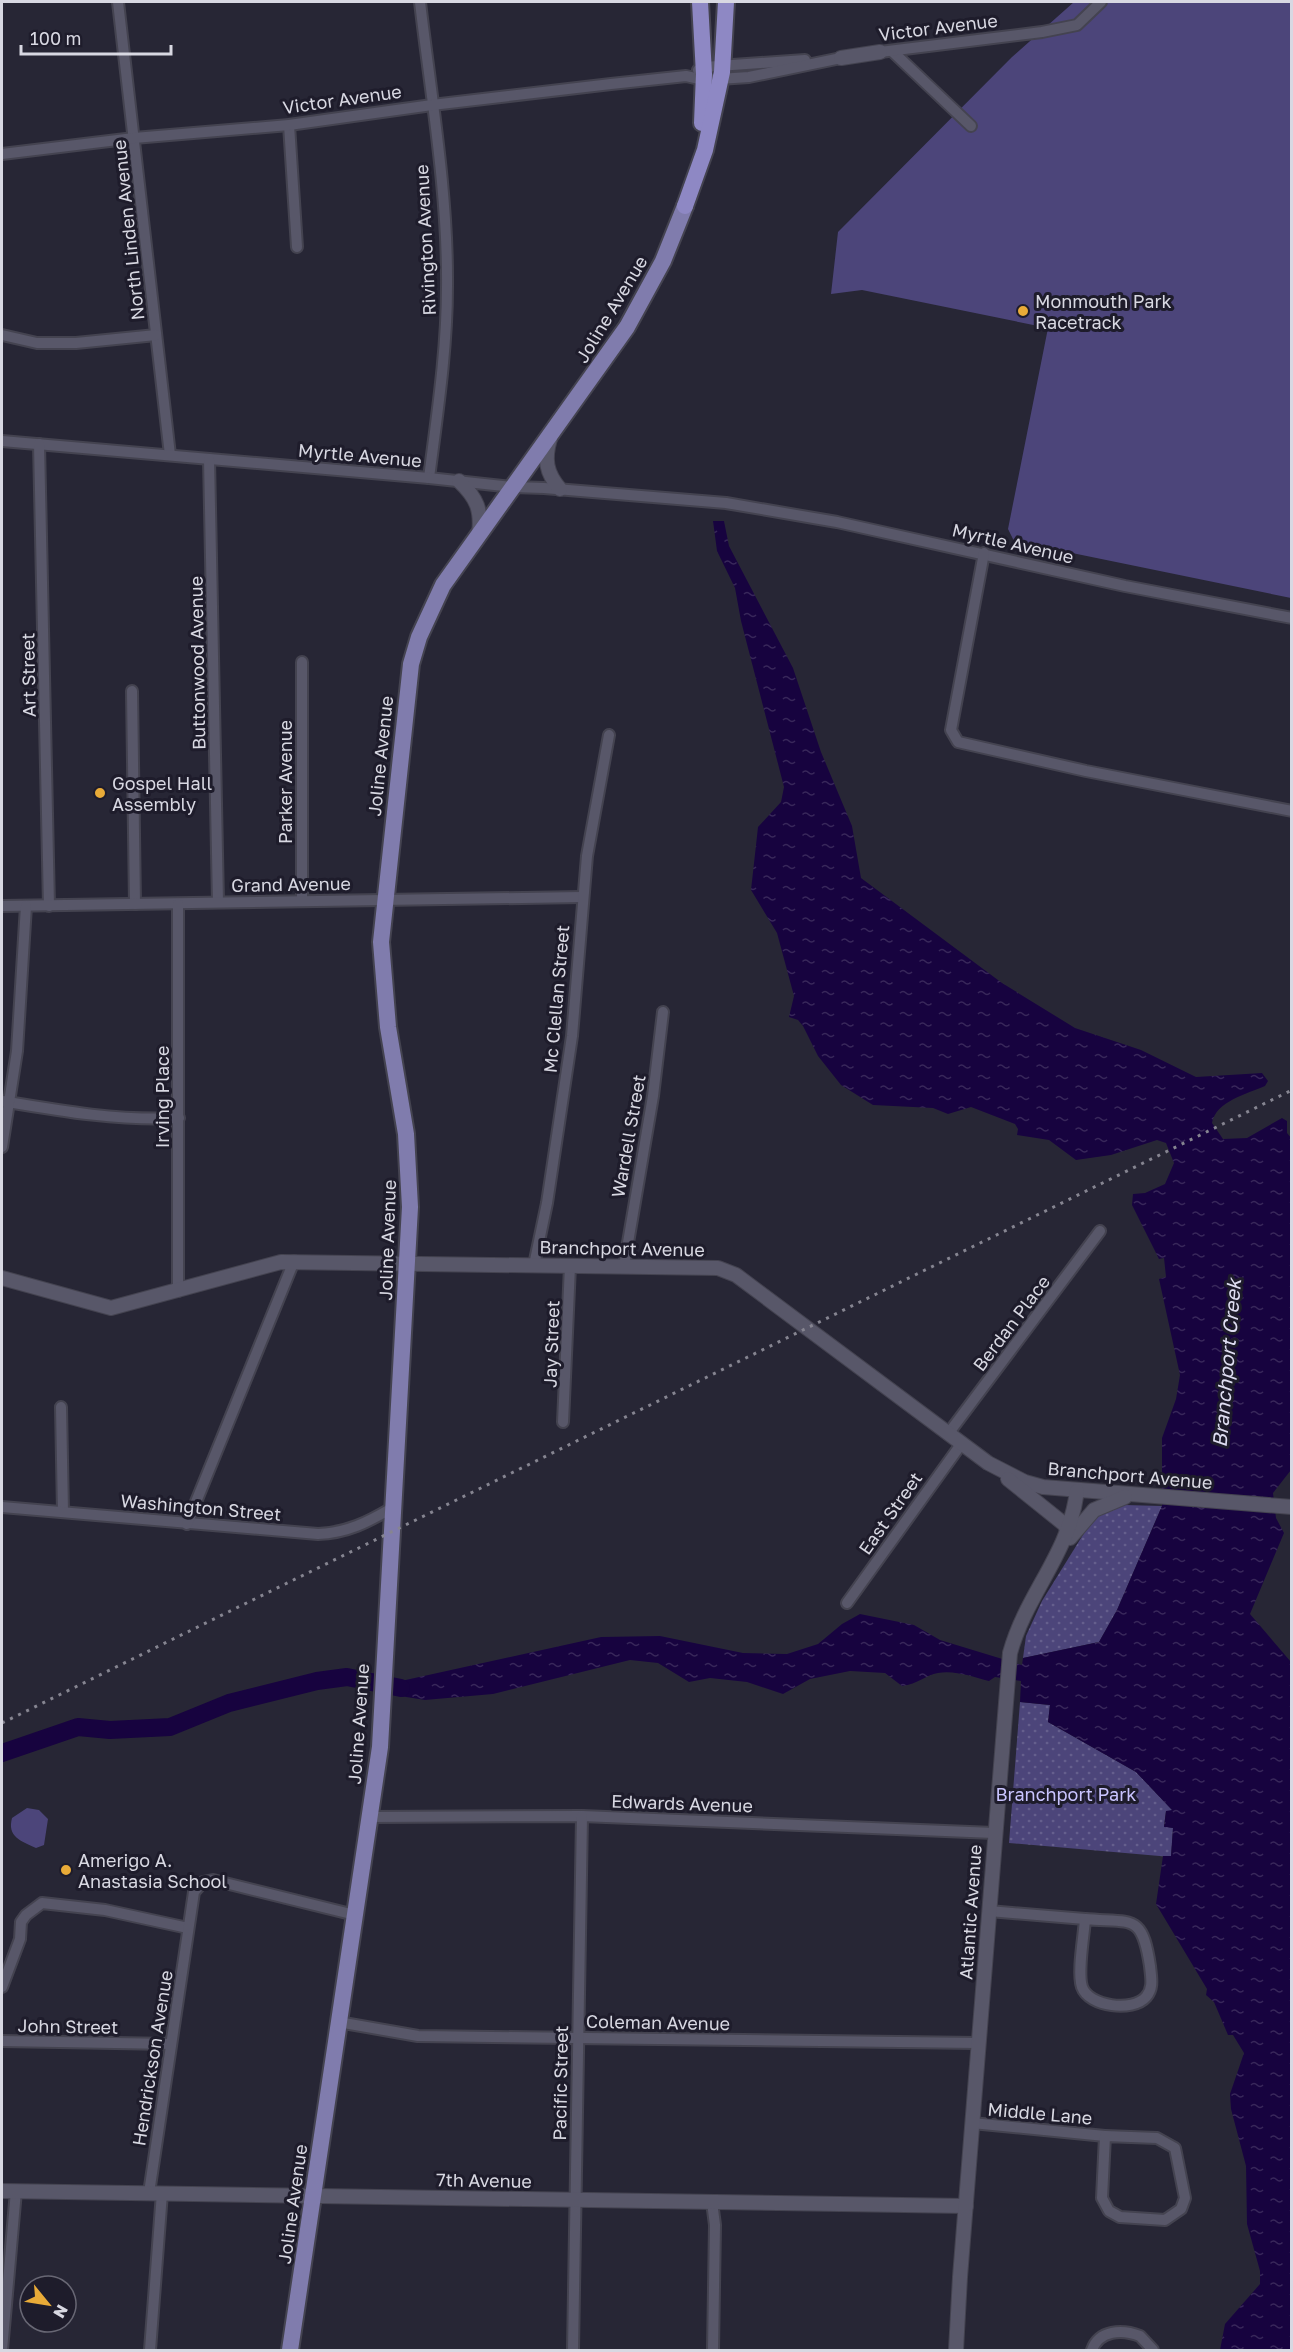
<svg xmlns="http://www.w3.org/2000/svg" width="1293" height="2352" viewBox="0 0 1293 2352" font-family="'Golos Text',sans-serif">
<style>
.green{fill:url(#green-dots)}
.pitch{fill:#4c457a}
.water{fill:url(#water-ripples)}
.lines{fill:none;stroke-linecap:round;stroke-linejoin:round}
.river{stroke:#17033f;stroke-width:18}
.minor-casing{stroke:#444350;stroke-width:14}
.tertiary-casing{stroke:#444350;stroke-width:16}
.primary-casing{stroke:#444350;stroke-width:20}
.trunk-casing{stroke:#444350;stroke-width:20}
.minor{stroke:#585769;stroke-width:10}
.tertiary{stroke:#585769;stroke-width:14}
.primary{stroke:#807cad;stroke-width:16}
.trunk{stroke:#8e88c4;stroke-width:16}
.rail{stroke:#868591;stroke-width:3;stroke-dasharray:3 6;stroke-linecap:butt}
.poi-dot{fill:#e9ab38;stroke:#1e1c2b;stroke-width:2}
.labels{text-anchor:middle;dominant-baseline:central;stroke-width:6;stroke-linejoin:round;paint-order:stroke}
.street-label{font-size:18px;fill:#d8d8e2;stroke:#1e1c2b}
.poi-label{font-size:18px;fill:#d8d8e2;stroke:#1e1c2b;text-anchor:start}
.park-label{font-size:18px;fill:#c9c4fe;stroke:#1e1c2b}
.water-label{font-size:20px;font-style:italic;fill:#dfdef2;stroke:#1e1c2b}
</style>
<defs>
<pattern id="green-dots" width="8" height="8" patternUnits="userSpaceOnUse" patternTransform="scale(1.5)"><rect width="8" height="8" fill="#4c457a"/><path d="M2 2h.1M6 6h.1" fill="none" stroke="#655f8d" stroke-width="1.8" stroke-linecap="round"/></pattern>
<pattern id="water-ripples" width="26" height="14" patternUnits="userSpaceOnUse" patternTransform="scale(1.5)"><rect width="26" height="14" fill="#17033f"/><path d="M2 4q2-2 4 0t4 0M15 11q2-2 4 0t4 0" fill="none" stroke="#38275a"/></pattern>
</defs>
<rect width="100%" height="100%" fill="#272635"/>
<g class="green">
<polygon points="1124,1505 1162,1506 1117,1610 1099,1642 1023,1658 1026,1636 1042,1601 1086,1530 1099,1515"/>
<polygon points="1020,1702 1050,1705 1048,1722 1136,1772 1173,1811 1166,1811 1164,1826 1173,1828 1171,1857 1009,1843"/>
</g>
<g class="pitch">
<polygon points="1074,2 1291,2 1291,598 1014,541 1008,529 1048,328 862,290 831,294 838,232 1012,57"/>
<path d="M 27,1808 L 39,1810 L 48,1819 L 44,1845 L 36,1848 C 21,1841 7,1837 12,1818 Z"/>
</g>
<path class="water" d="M 713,521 L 724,521 L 729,546 L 793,668 L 821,752 L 852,826 L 861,878 L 1002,983 L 1075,1028 L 1141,1050 L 1196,1077 L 1262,1073 L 1268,1081 L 1265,1086 C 1247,1094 1216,1101 1212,1123 L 1223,1139 L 1247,1138 L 1282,1118 L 1287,1121 L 1287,1133 L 1292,1139 L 1291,1470 L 1273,1493 L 1276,1518 L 1284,1533 L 1250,1614 L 1291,1662 L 1291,2350 L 1220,2350 L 1225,2324 L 1260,2284 L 1260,2271 L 1247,2224 L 1246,2166 L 1231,2109 L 1230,2094 L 1244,2053 L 1233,2035 L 1228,2035 L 1214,2002 L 1206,1995 L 1207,1989 L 1156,1904 L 1163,1856 L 1171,1856 L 1173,1828 L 1164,1827 L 1166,1811 L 1172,1810 L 1136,1772 L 1048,1722 L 1050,1705 L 1020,1702 L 1021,1681 L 995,1677 L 989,1681 C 973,1677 955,1670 938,1673 C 926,1675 918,1684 902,1686 L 885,1673 L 850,1671 L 810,1679 L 783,1694 L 747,1682 L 710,1678 L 689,1682 L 658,1663 L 630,1660 L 493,1694 L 425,1700 L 400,1696 L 401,1681 L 601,1637 L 660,1636 L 743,1653 L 787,1654 L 818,1644 L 842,1624 L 860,1614 L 914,1625 L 940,1640 L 1022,1665 L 1023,1658 L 1099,1642 L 1117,1610 L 1162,1506 L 1162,1438 L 1176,1399 L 1180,1375 L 1159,1279 L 1166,1277 L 1164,1258 L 1159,1259 L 1132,1205 L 1133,1194 L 1145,1193 L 1165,1184 L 1174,1163 L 1166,1143 L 1157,1140 L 1111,1155 L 1076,1160 L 1049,1140 L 1017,1135 L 1018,1129 L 1015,1124 L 971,1107 L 948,1114 L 933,1108 L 873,1105 L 841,1085 L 818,1056 L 803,1026 L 798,1020 L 789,1017 L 794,996 L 777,933 L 751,890 L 758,827 L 781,802 L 784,787 L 741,621 L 735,588 L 717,551 Z"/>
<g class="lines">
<polyline class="river" points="2,1753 78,1727 110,1730 170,1727 229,1703 317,1681 347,1677 401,1688"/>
<g class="minor-casing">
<g id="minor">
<polyline points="118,2 170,455"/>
<path d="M 420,2 C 431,96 448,192 447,287 C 447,351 437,415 429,478"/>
<polyline points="892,51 971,126"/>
<polyline points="880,52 1042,32 1077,25 1101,2"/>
<polyline points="698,70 704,67 805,60"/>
<polyline points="289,125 297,247"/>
<polyline points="2,154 134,138 289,125 432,105 611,84 686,76 704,80 749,77 841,58"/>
<polyline points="2,335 37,343 76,343 156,335"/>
<polyline points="2,441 429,478 513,487 544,488 726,503 837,522 1125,586 1292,618"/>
<polyline points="39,444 49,906"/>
<polyline points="209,459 218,902"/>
<polyline points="984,553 951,730 958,742 1086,771 1292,811"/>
<polyline points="132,691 135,904"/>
<polyline points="302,901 302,662"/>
<polyline points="2,906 582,897"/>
<path d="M 2,1101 C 61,1111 118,1121 179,1118"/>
<polyline points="2,1147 17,1051 26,906"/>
<polyline points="534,1265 547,1203 572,1036 587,856 609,735"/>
<polyline points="624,1266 653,1096 663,1012"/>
<polyline points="178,1291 178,904"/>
<polyline points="61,1407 63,1512"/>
<polyline points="563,1422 570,1266"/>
<polyline points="948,1434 1100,1231"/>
<path d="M 2,1507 L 318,1534 C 347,1533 368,1522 392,1508"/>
<polyline points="187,1524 294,1261"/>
<polyline points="847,1603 962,1443"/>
<polyline points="369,1817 582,1816 994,1833"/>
<polyline points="989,1911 1085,1919"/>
<path d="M 1085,1919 C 1133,1923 1142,1913 1150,1966 C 1151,1977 1154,1988 1146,1997 C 1133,2012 1089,2007 1082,1987 C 1077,1972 1084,1936 1085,1919 Z"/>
<polyline points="2,1987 20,1939 21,1922 26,1915 42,1903 105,1910 188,1928"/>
<polyline points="338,2022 418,2036 978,2043"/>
<polyline points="2,2041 171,2044"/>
<polyline points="972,2123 1105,2136"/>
<polygon points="1105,2136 1157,2138 1175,2148 1185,2198 1181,2209 1165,2220 1120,2217 1109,2211 1102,2198"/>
<polyline points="149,2193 194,1892 203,1882 213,1880 355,1915"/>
<polyline points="712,2202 715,2225 713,2350"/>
<polyline points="2,2350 16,2191"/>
<polyline points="150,2350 162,2193"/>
<polyline points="573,2350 582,1816"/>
<path d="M 1092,2350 C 1099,2330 1122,2329 1140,2336 L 1153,2350"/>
</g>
</g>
<g class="tertiary-casing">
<g id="tertiary">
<polyline points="841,58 880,52"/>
<path d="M 550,439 C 544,459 546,473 560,489"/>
<path d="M 459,481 C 477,498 482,510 479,535"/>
<polyline points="2,1278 111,1308 281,1262 718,1268 736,1275 988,1463 1025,1482 1043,1487 1292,1507"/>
<polyline points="1008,1479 1064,1524 1069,1532"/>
<polyline points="1070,1538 1094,1510 1125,1497"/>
<polyline points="2,2191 966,2206"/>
<path d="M 956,2350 L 960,2277 L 1010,1653 C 1027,1592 1069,1555 1077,1491"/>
</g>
</g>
<g class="primary-casing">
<polyline id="primary" points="290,2350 380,1747 410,1207 406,1134 388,1027 381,942 411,664 419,637 443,585 627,327 663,261 685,206"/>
</g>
<g class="trunk-casing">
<g id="trunk">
<polyline points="700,2 704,74 702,123"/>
<polyline points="685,206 705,150 722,72 726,2"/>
</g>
</g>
<use href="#minor" class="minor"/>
<use href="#tertiary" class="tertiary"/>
<use href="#primary" class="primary"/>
<use href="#trunk" class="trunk"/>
<polyline class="rail" points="2,1723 1292,1090"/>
</g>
<g class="poi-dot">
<circle cx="1023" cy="311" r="6"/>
<circle cx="100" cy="793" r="6"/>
<circle cx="66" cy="1870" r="6"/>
</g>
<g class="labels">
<g class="street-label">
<text transform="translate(938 27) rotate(-7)">Victor Avenue</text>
<text transform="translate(342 99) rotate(-8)">Victor Avenue</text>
<text transform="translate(128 230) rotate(-96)">North Linden Avenue</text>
<text transform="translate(425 240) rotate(-93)">Rivington Avenue</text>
<text transform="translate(611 309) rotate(-59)">Joline Avenue</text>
<text transform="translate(360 455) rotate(5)">Myrtle Avenue</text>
<text transform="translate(1013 543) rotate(13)">Myrtle Avenue</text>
<text transform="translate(197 663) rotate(-91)">Buttonwood Avenue</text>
<text transform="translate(28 675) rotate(-91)">Art Street</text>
<text transform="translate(380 756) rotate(-84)">Joline Avenue</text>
<text transform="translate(285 782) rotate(-90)">Parker Avenue</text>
<text transform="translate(291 884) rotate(-1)">Grand Avenue</text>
<text transform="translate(556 999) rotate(-85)">Mc Clellan Street</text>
<text transform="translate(162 1097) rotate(-90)">Irving Place</text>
<text transform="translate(628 1136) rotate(-80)">Wardell Street</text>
<text transform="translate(387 1240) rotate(-88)">Joline Avenue</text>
<text transform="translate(622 1248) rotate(1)">Branchport Avenue</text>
<text transform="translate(1011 1323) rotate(-53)">Berdan Place</text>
<text transform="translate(551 1344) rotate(-88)">Jay Street</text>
<text transform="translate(1130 1475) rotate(5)">Branchport Avenue</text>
<text transform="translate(201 1507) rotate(5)">Washington Street</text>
<text transform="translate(890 1513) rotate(-55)">East Street</text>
<text transform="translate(358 1724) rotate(-86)">Joline Avenue</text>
<text transform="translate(682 1803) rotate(2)">Edwards Avenue</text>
<text transform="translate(970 1912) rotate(-86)">Atlantic Avenue</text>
<text transform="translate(658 2022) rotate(1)">Coleman Avenue</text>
<text transform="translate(68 2026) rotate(1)">John Street</text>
<text transform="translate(152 2058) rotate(-81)">Hendrickson Avenue</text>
<text transform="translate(560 2083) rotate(-89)">Pacific Street</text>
<text transform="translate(1040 2113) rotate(5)">Middle Lane</text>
<text transform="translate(484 2180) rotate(1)">7th Avenue</text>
<text transform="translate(292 2204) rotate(-82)">Joline Avenue</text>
</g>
<g class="poi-label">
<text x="1035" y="301">Monmouth Park<tspan x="1035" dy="21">Racetrack</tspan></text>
<text x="112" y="783">Gospel Hall<tspan x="112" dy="21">Assembly</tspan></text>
<text x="78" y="1860">Amerigo A.<tspan x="78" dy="21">Anastasia School</tspan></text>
</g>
<g class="park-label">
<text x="1066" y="1794">Branchport Park</text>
</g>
<g class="water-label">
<text transform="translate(1226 1363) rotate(-85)">Branchport Creek</text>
</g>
</g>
<rect width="1293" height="2352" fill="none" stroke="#d8d8e2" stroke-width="6"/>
<g transform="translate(48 2304) rotate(120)"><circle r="28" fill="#1e1c2b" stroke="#686774" stroke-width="1.5"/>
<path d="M0-4.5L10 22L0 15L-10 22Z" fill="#e9ab38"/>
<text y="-9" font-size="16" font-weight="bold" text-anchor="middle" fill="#d8d8e2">N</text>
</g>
<path d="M21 45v9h150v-9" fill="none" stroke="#d8d8e2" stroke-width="3"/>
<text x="30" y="45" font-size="18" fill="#d8d8e2" stroke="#1e1c2b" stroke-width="4.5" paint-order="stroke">100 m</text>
</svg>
